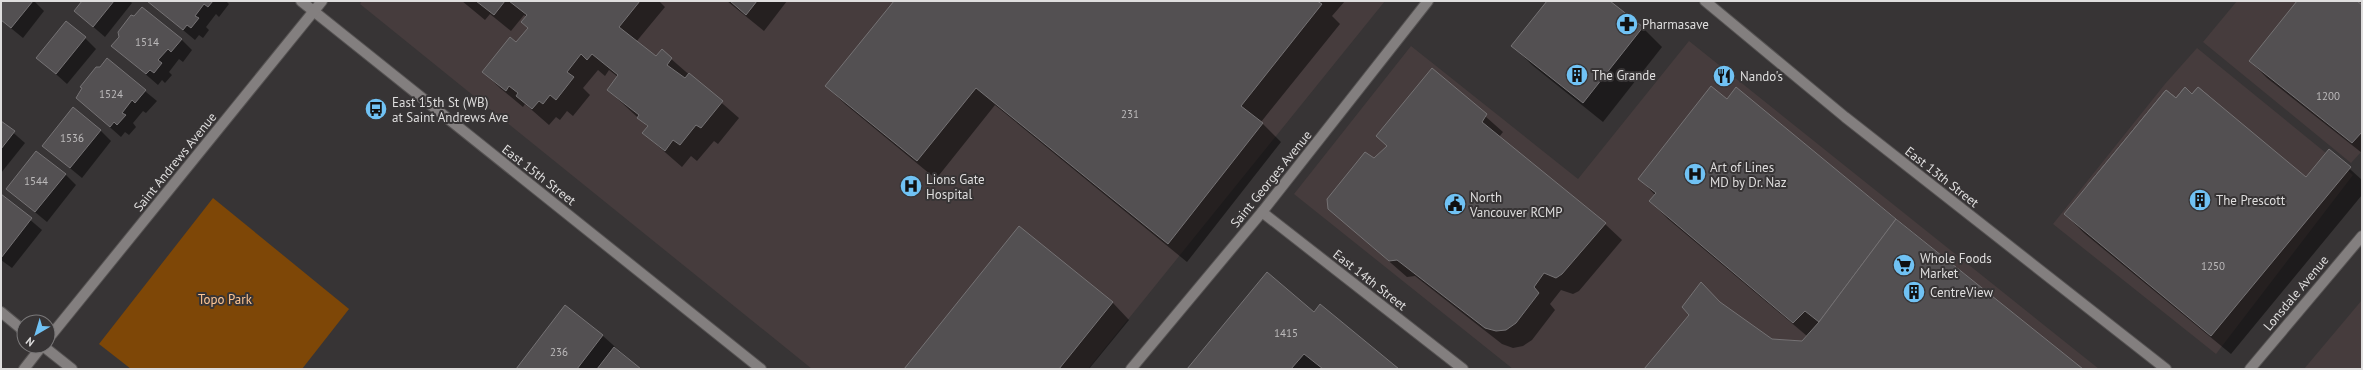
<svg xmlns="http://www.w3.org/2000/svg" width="2363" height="370" viewBox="0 0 2363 370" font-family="'PT Sans',sans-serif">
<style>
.built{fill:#463c3d}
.green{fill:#7e4707}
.shadow{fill:#0007}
.building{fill:#535052;stroke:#757274}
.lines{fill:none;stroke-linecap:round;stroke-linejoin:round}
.minor-casing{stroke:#555252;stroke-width:12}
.tertiary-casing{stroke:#555252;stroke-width:12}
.secondary-casing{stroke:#555252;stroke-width:12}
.minor{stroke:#837f7f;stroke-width:10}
.tertiary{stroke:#837f7f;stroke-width:10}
.secondary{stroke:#837f7f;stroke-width:10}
.labels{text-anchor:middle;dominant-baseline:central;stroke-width:4;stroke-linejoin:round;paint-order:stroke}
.number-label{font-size:11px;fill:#bcbabb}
.poi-label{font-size:13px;fill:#dfdede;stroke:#373435;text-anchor:start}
.street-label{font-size:13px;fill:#dfdede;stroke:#373435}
.park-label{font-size:13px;fill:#fdc594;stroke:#373435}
</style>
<rect width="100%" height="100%" fill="#373435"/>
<g class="built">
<polygon points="362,1 1385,1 1088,369 812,369 360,4"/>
<polygon points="2237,1 2362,1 2362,151 2351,163 2203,42"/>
<polygon points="1689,41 2099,369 1513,369 1294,194 1411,46 1578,179"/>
<polygon points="2197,48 2353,175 2216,354 2053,224 2165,84"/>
<polygon points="2362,300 2362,369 2304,369"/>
</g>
<polygon class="green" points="213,198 349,309 302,369 131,369 99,344"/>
<g class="shadow">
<polygon points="1,1 34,1 44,11 23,38 1,20"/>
<polygon points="83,1 130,1 132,3 105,37 75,11"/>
<polygon points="148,1 226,1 229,4 219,17 216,14 206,27 209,30 203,38 199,35 195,40"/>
<polygon points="462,1 659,1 665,7 636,42 656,58 662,51 739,118 718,144 714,141 697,161 691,156 682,167 643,133 648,127 608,90 618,77 609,70 605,76 598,70 583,88 590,95 573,116 567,111 560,120 556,117 549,125 525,104 523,107 500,88 483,72 516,44 529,28 527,17 524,15 511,31 490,14 485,20"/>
<polygon points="727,1 787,1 764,31"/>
<polygon points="895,1 1345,1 1332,16 1340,24 1261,122 1281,142 1187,262 995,105 936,179 845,104 826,86"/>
<polygon points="1548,1 1608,1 1643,28 1662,47 1603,122 1532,65 1513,46"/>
<polygon points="2298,1 2356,1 2362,6 2362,153 2267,78 2250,61"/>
<polygon points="135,17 181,39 192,50 183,62 179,59 169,72 172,75 165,83 162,80 158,85 113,46"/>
<polygon points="85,38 96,49 67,84 38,58"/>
<polygon points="107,60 157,101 146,113 143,111 133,123 136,127 129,135 125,132 121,137 77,98"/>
<polygon points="1432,69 1503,132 1499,137 1605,224 1622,240 1579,291 1573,294 1561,290 1550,304 1555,310 1532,340 1523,346 1513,348 1502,344 1415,276 1407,277 1329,209 1388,146"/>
<polygon points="1736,89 2082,369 1645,369 1723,305 1771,340 1802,342 1807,336 1668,219 1650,201 1655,195 1640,179 1727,100"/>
<polygon points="2193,95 2306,178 2329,150 2362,180 2362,195 2231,354 2084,233 2065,214"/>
<polygon points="1,122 25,143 1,173"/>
<polygon points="100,130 111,141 82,178 43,146"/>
<polygon points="65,174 76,185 47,222 7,189"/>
<polygon points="1,195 42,230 12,268 1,260"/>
<polygon points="1019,228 1113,303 1129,320 1089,369 905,369"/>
<polygon points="565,307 603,336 640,369 517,369"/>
<polygon points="1315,313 1398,369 1188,369"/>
</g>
<g class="building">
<polygon points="1,1 33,1 11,28 1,20"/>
<polygon points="82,1 114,1 93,27 74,11"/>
<polygon points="147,1 213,1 208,7 204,4 195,16 199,18 191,28 187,25 183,30"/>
<polygon points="476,1 505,1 494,15"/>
<polygon points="509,1 640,1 619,27 656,56 662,49 672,58 667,65 685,78 689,73 723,101 701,128 696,125 680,145 673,140 665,151 642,133 648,126 637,118 639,115 607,90 618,75 592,54 587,60 581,54 567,72 574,77 556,100 550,95 543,104 539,101 532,109 516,96 518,93 509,86 506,91 482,72 510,37 516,42 528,28 521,22 527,15"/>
<polygon points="730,1 757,1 746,15"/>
<polygon points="894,1 1317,1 1322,4 1241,106 1263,123 1168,244 976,88 917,161 825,86"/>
<polygon points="1547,1 1610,1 1643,27 1583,103 1511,46"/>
<polygon points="2297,1 2357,1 2362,5 2362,132 2352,143 2249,61"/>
<polygon points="142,7 182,39 171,52 168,49 158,60 162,63 154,73 150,70 146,74 111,46 119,37 118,32 131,15 134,16"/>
<polygon points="66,21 86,37 56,74 36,58"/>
<polygon points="107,58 146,90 135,103 132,100 122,113 126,115 117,125 114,122 110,127 76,98 82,88 80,87 96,67 100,67"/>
<polygon points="1432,68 1487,114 1482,122 1606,223 1562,274 1556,278 1544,273 1534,287 1539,293 1516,323 1506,330 1496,331 1485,328 1397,260 1389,261 1328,209 1327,199 1365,152 1374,158 1387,146 1376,136"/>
<polygon points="1711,86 1727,99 1736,87 1896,219 1819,322 1805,311 1793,323 1649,201 1656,193 1638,179"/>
<polygon points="2185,87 2192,94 2198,87 2225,110 2209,132 2216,138 2165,203 2134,231 2115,209 2087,186 2166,90 2176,98"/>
<polygon points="2185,87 2192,94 2198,87 2306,177 2329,149 2351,167 2211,336 2064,214 2166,90 2176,98"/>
<polygon points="73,107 101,130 70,168 42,146"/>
<polygon points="1,121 15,131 1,149"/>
<polygon points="36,151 66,174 35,212 6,189"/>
<polygon points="1,194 32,218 1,258"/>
<polygon points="1896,219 2083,369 1644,369 1689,315 1682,307 1701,282 1720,302 1772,339 1802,341 1819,322"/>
<polygon points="1019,226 1113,302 1059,369 904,369"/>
<polygon points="1267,272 1314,312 1320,304 1399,369 1323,369 1304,354 1291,369 1187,369"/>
<polygon points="565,305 603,335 577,369 516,369"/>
<polygon points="614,347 641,369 597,369"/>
</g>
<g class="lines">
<g class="minor-casing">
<g id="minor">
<polyline points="301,1 761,369"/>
<polyline points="1262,212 1463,369"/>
<polyline points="1,312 24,331"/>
<polyline points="48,339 322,1"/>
<polyline points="43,346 72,369"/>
<polyline points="24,369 42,346"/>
</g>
</g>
<g class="tertiary-casing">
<polyline id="tertiary" points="1131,369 1262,212 1428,1"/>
</g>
<g class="secondary-casing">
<g id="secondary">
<polyline points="1705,1 1845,117 2166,369"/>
<polyline points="2250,369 2362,236"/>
</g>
</g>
<use href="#minor" class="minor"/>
<use href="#tertiary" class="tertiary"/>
<use href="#secondary" class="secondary"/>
</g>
<defs>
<g id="pharmacy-disc" transform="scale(1.15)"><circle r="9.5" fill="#70c2f4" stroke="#373435"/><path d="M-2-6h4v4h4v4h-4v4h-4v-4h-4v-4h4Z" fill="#111"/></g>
<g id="building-disc" transform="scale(1.15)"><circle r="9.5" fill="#70c2f4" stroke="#373435"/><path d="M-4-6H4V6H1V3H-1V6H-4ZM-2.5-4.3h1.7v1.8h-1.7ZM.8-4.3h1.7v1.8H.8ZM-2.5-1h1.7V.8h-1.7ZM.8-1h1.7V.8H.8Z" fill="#111"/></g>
<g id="restaurant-disc" transform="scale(1.15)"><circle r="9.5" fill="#70c2f4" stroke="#373435"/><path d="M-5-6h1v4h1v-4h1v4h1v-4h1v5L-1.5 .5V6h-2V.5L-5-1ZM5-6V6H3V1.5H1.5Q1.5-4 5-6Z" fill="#111"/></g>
<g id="bus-disc" transform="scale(1.15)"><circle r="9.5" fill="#70c2f4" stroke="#373435"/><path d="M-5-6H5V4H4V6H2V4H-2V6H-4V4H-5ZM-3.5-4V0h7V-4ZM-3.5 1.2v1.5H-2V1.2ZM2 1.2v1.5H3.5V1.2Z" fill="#111"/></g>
<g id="hospital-disc" transform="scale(1.15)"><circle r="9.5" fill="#70c2f4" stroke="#373435"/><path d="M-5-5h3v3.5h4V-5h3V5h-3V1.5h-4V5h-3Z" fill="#111"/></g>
<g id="civic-disc" transform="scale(1.15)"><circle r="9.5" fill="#70c2f4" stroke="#373435"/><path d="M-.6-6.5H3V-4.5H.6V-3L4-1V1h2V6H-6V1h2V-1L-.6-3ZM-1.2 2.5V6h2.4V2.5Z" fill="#111"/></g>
<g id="supermarket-disc" transform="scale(1.15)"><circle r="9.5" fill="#70c2f4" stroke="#373435"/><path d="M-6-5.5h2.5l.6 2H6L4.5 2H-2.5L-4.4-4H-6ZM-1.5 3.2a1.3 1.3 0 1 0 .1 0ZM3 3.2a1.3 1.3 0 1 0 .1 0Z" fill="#111"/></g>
</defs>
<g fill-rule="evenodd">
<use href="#pharmacy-disc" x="1627" y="24"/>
<use href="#building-disc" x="1577" y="75"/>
<use href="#restaurant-disc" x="1724" y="76"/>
<use href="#bus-disc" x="376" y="109"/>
<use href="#hospital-disc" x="1695" y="174"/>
<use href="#hospital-disc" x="911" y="186"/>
<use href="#building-disc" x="2200" y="200"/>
<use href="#civic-disc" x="1455" y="204"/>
<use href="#supermarket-disc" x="1904" y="265"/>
<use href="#building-disc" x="1914" y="292"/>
</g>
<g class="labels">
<g class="number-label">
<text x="147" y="42">1514</text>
<text x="111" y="94">1524</text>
<text x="2328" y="96">1200</text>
<text x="1130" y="114">231</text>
<text x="72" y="138">1536</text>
<text x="36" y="181">1544</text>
<text x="2213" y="266">1250</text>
<text x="1286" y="333">1415</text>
<text x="559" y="352">236</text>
</g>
<g class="poi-label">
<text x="1642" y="24">Pharmasave</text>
<text x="1592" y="75">The Grande</text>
<text x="1740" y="76">Nando's</text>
<text x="392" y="102">East 15th St (WB)<tspan x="392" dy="15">at Saint Andrews Ave</tspan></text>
<text x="1710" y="167">Art of Lines<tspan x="1710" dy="15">MD by Dr. Naz</tspan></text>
<text x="926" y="179">Lions Gate<tspan x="926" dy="15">Hospital</tspan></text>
<text x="1470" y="197">North<tspan x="1470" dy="15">Vancouver RCMP</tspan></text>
<text x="2216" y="200">The Prescott</text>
<text x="1920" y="258">Whole Foods<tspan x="1920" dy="15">Market</tspan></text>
<text x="1930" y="292">CentreView</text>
</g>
<g class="street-label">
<text transform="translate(175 162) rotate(-51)">Saint Andrews Avenue</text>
<text transform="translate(539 175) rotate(38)">East 15th Street</text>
<text transform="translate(1942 177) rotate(38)">East 13th Street</text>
<text transform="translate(1271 179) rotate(-51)">Saint Georges Avenue</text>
<text transform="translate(1370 280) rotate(38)">East 14th Street</text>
<text transform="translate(2296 293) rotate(-50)">Lonsdale Avenue</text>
</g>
<g class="park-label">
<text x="225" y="299">Topo Park</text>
</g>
</g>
<rect width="2363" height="370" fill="none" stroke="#dfdede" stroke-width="4"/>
<g transform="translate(36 334) rotate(218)"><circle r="19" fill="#373435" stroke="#7a7879"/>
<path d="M0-3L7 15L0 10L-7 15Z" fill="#70c2f4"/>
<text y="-6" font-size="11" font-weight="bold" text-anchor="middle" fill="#dfdede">N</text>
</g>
</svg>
